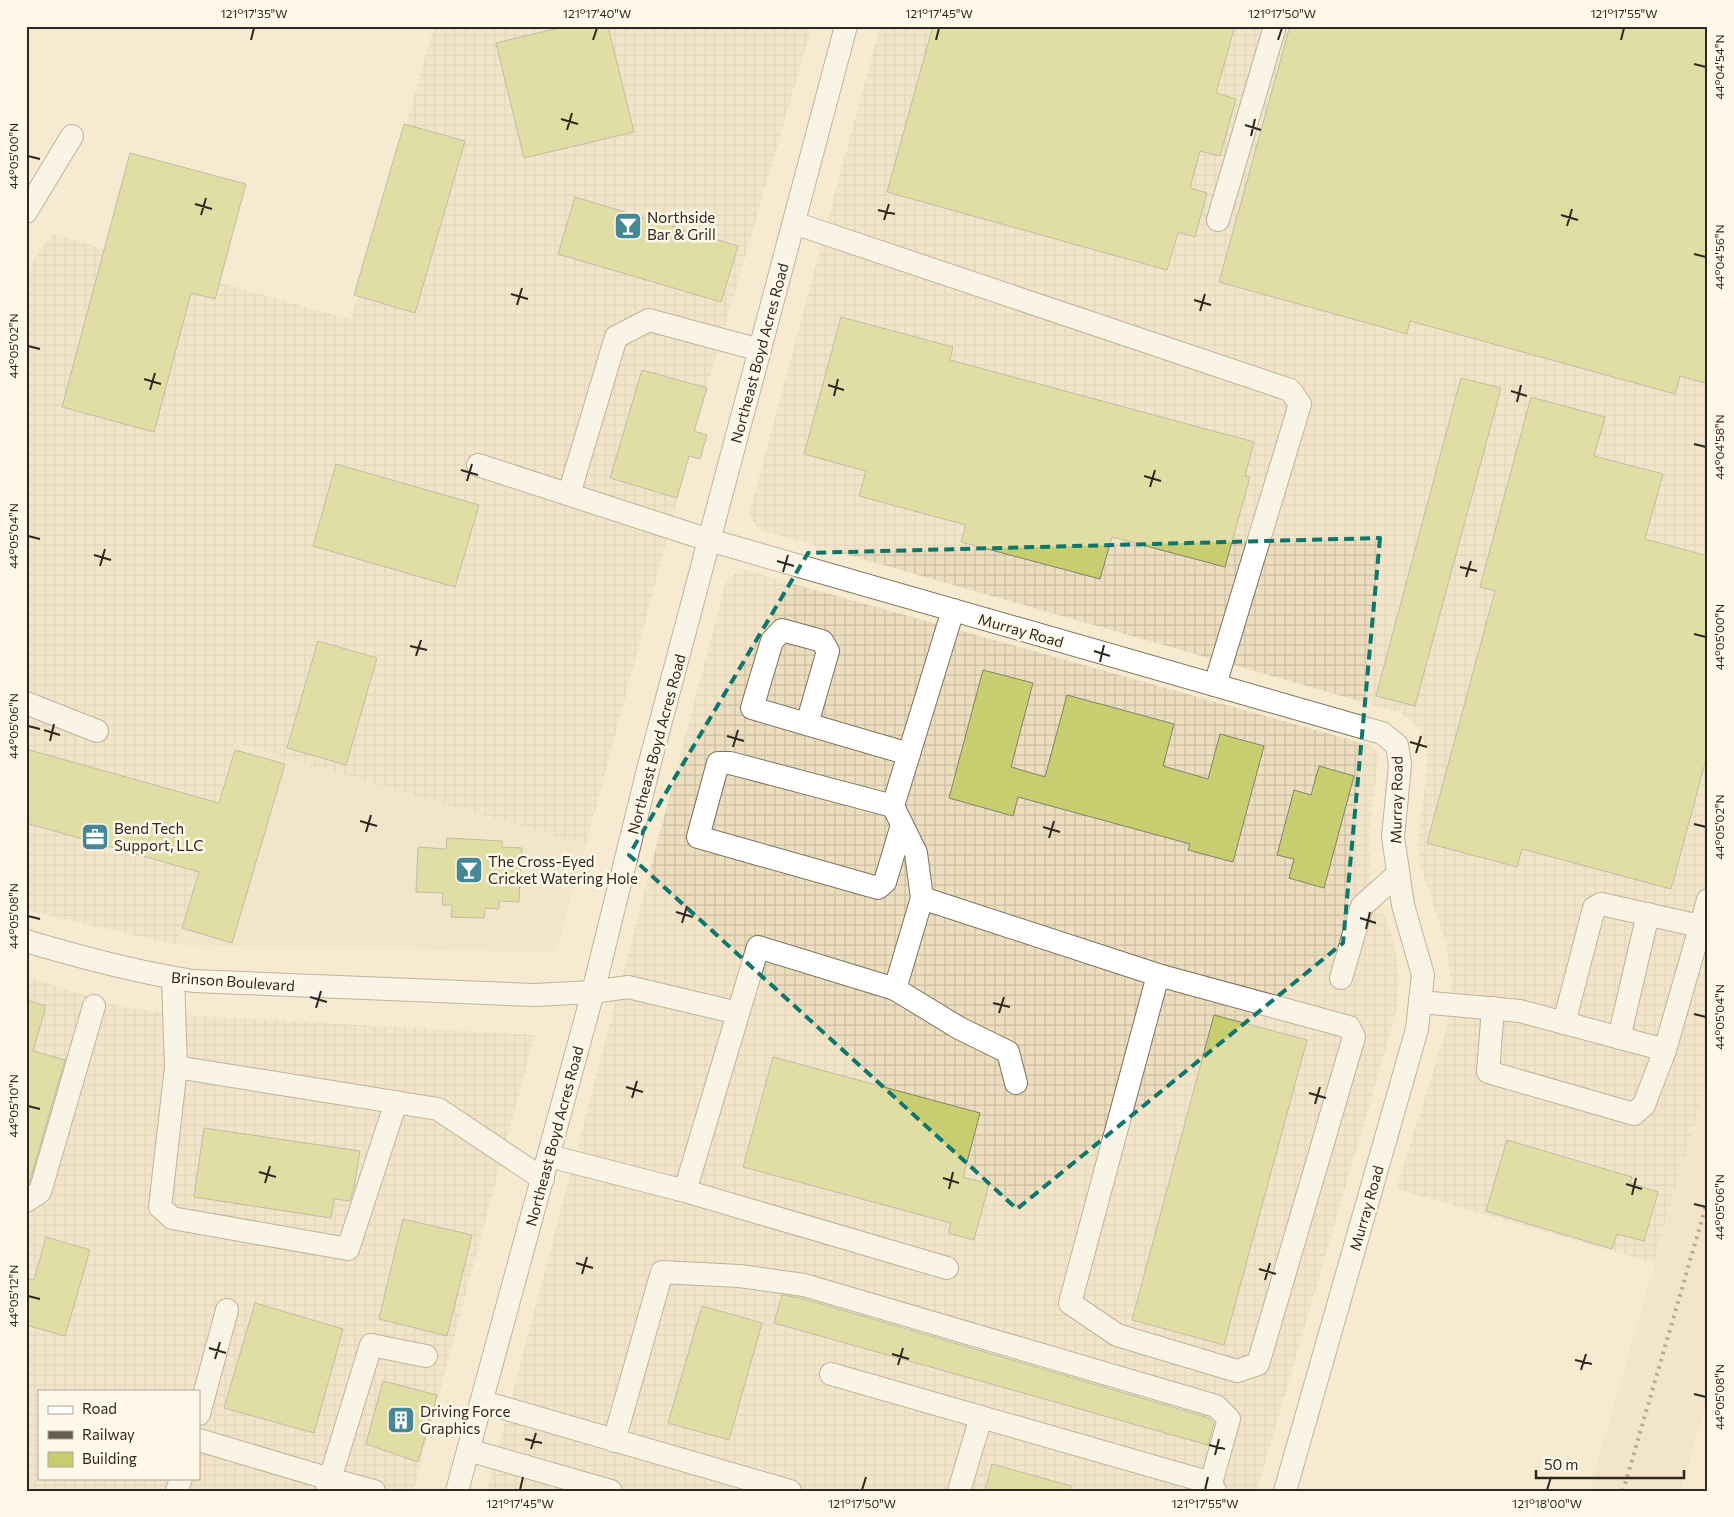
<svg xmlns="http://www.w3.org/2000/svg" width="1734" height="1517" viewBox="0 0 1734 1517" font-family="Commissioner,sans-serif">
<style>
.built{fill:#eddebf}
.industrial{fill:url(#industrial-grid);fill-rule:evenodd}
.building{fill:#c8ce70;stroke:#81836b}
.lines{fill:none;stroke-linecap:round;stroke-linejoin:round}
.minor-casing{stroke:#7c725b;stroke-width:24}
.minor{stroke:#fff;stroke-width:22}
.rail{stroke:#635e50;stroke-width:4;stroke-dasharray:2.5 5;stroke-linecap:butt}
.marked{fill:none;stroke:#0f766e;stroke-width:4;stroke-dasharray:10 6;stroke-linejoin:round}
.ticks{fill:none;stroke:#2d2920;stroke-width:2}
.labels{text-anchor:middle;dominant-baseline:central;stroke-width:5;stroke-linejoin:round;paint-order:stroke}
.poi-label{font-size:15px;fill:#2d2920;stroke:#fff8e9;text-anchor:start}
.street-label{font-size:15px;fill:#2d2920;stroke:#fff8e9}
.neatline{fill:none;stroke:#2d2920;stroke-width:2}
.ticks-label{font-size:12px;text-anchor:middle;fill:#2d2920}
</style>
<defs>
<pattern id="industrial-grid" width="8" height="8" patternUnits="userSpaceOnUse" patternTransform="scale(1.25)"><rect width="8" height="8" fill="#eddebf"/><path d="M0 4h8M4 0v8" fill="none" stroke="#ccbea4"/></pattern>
</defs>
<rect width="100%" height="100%" fill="#f6ebd1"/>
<g class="built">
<polygon points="235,743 586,845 556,952 176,945"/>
<polygon points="1708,1079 1708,1399 1680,1491 1589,1491"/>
</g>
<g class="industrial">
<polygon points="434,26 812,26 707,388 586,845 235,743 176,945 26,910 26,272 52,234 351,320"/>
<polygon points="880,26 1708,26 1708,1079 1654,1263 1396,1189 1446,1031 1451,983 1446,942 1420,865 1418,840 1426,778 1427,751 1419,728 1401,713 758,529 749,514"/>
<polygon points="741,569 1369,745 1379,754 1369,832 1371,883 1393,937 1399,976 1397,1010 1257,1491 487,1491 726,581"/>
<path d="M 26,977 L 123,1007 L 181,1015 L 535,1035 L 413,1491 L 26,1491 ZM 39,1391 L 199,1391 L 199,1478 L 39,1478 Z"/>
</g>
<g class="building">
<polygon points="567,26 608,26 634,132 524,158 496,43"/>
<polygon points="933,26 1235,26 1216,93 1236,99 1220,156 1200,151 1190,188 1207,193 1195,237 1178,232 1167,270 887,192"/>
<polygon points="1290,26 1708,26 1708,384 1680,376 1675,394 1410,321 1407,334 1219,282"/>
<polygon points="404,124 465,141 415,313 354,295"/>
<polygon points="130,153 246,184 215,299 191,293 154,432 62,407"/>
<polygon points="575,197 738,246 721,302 558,254"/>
<polygon points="841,317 953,347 950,360 1254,442 1245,476 1250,477 1225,567 1112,537 1100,579 961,542 966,525 859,496 866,471 804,454"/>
<polygon points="642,370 707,388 694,431 707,435 700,459 689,456 677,498 610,478"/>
<polygon points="1461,378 1501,388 1415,706 1376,696"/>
<polygon points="1531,397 1605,417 1594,456 1663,474 1645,539 1708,556 1708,752 1671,889 1522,849 1517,867 1427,843 1495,591 1480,587"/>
<polygon points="336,464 479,505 455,587 313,546"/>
<polygon points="318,641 377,658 346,765 287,748"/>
<polygon points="983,670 1033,683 1011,767 1045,777 1067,695 1174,724 1163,766 1208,779 1220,734 1264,746 1233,862 1188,850 1190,844 1018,797 1013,816 949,798"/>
<polygon points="26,749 219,803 235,750 285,764 232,943 182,928 199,872 26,823"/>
<polygon points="1319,766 1354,776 1324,888 1289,878 1294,859 1277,855 1294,790 1311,795"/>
<polygon points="447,838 502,841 502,847 522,848 519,902 499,901 499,909 485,908 484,918 451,917 452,905 442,905 443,893 416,892 418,847 446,849"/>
<polygon points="26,1000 46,1006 33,1051 65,1060 29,1184 26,1185"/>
<polygon points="1214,1015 1307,1040 1224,1345 1132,1320"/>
<polygon points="773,1057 980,1113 963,1177 989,1184 974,1240 948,1233 951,1223 743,1167"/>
<polygon points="204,1128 360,1151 354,1187 350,1201 334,1199 331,1218 194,1197"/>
<polygon points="1507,1140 1632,1177 1630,1183 1658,1192 1644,1241 1617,1234 1612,1249 1486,1211"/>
<polygon points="403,1219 472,1235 447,1336 379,1319"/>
<polygon points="46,1237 90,1250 65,1336 26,1325 26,1278 34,1280"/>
<polygon points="782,1295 801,1298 1209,1418 1214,1423 1208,1445 774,1323"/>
<polygon points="255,1303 343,1329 314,1433 224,1408"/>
<polygon points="702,1306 762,1323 729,1440 668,1423"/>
<polygon points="383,1381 437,1395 418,1462 366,1444"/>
<polygon points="992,1464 1071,1486 1071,1491 985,1491"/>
</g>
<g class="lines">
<g class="minor-casing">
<g id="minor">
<polyline points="26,212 72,136"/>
<polyline points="1218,220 1275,26"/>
<polyline points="794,223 1290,390 1300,404 1215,685"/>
<polyline points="478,465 709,540 1382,733 1397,745 1400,765 1393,837 1403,905 1423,975 1417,1029 1285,1491"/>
<polyline points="569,494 616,337 649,320 760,350"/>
<polyline points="953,610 893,806 916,853 922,898 1158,975 1070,1303 1117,1335 1237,1371 1258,1364 1354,1037 1349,1027 1158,975"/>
<polyline points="26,703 97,731"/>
<polyline points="807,724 828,651 822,641 782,630 772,641 752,708 909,754"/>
<polyline points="893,806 730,763 718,763 698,837 878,888 885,882 902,825"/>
<path d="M 26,941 C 83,958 135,972 193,981 L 534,995 L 593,992 L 628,987 L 738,1013"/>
<polyline points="173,978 176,1067"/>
<polyline points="1341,978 1362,906 1398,874"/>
<polyline points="895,989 959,1028 1008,1052 1016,1083"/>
<polyline points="1420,1002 1520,1011 1665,1050 1708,900"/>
<polyline points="1493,1008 1488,1072 1634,1114 1644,1105 1665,1050"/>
<polyline points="1564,1023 1594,908 1601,904 1700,926"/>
<polyline points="1619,1038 1648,914"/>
<polyline points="396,1102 348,1249 172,1218 160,1207 176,1067 438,1109 543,1179"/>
<polyline points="549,1156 685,1191 947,1268"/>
<polyline points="685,1191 758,947 895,989 922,898"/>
<polyline points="26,1201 40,1192 94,1006"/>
<polyline points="831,1374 1211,1483 1215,1491"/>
<polyline points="483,1402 790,1491"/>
<polyline points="199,1414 227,1310"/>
<polyline points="199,1440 330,1479 371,1345 426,1356"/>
<polyline points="614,1441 662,1272 739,1276 804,1285 1216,1406 1229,1419 1211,1483"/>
<polyline points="468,1450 611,1491"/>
<polyline points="177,1491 181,1478"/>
<polyline points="327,1491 330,1479 374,1491"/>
<polyline points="457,1491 593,992 649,766 846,26"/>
<polyline points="959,1491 981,1417"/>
</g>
</g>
<use href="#minor" class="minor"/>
<polyline class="rail" points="1623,1491 1708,1199"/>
</g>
<path d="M0 0H1734V1517H0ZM 1380,538 L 1343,943 L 1017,1209 L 629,855 L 808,553 Z" fill="#f6ebd1" fill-opacity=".55" fill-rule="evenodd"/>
<path class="marked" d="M 1380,538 L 1343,943 L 1017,1209 L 629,855 L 808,553 Z"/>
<path class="ticks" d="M 251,40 L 254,28M 593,40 L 597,28M 936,40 L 939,28M 1278,40 L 1282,28M 1621,40 L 1624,28M 1694,64 L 1706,67M 561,119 L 578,124M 1245,125 L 1261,130M 567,130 L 572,113M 1251,136 L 1255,119M 28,156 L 40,159M 195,204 L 212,209M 878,210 L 895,214M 201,215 L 206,198M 1561,215 L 1578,220M 884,220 L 889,204M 1567,226 L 1572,209M 1694,254 L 1706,257M 511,294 L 528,299M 1194,300 L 1211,305M 517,305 L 522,288M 1200,311 L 1205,294M 28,346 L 40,349M 144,379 L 161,384M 828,385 L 844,390M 150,390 L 155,373M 1511,391 L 1527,396M 834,396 L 838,379M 1517,402 L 1521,385M 1694,444 L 1706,447M 461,470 L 478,475M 1144,476 L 1161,481M 467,481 L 472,464M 1150,487 L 1155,470M 28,536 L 40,539M 94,555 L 111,560M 777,561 L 794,566M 100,566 L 105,549M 1460,567 L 1477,571M 783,572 L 788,555M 1466,577 L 1471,561M 1694,634 L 1706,637M 410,646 L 427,650M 1094,651 L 1110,656M 416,656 L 421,640M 1100,662 L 1104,645M 28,726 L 40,729M 44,730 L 60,735M 727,736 L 744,741M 50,741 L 54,724M 1410,742 L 1427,747M 733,747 L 738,730M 1416,753 L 1421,736M 360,821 L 377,826M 1694,824 L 1706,827M 1043,827 L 1060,832M 366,832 L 371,815M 1049,838 L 1054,821M 676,912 L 693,917M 28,916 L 40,919M 1360,918 L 1376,923M 682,923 L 687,906M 1366,929 L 1370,912M 310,997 L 327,1002M 993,1003 L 1010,1007M 316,1008 L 321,991M 999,1013 L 1004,997M 1694,1014 L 1706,1017M 626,1087 L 643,1092M 1309,1093 L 1326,1098M 632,1098 L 637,1081M 1315,1104 L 1320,1087M 28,1106 L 40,1109M 259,1172 L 276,1177M 943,1178 L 959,1183M 265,1183 L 270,1166M 1626,1184 L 1642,1189M 949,1189 L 953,1172M 1632,1195 L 1636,1178M 1694,1204 L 1706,1207M 576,1263 L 593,1268M 1259,1269 L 1276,1274M 582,1274 L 587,1257M 1265,1280 L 1270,1263M 28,1296 L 40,1299M 209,1348 L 226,1353M 892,1354 L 909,1359M 215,1359 L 220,1342M 1575,1360 L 1592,1364M 898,1365 L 903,1348M 1581,1370 L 1586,1354M 1694,1394 L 1706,1397M 525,1439 L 542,1443M 1209,1445 L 1225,1449M 531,1449 L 536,1433M 1215,1455 L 1219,1439M 520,1490 L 523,1477M 862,1490 L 866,1477M 1205,1490 L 1208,1477M 1547,1490 L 1551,1477"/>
<defs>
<g id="bar-square" transform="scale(1.4375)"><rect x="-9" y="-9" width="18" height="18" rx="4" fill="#448896" stroke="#fff8e9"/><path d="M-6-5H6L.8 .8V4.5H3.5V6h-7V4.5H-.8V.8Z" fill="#fff"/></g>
<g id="office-square" transform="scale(1.4375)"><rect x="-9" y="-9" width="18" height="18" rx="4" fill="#448896" stroke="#fff8e9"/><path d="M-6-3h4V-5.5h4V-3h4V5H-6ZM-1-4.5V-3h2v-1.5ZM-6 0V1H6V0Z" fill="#fff"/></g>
<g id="building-square" transform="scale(1.4375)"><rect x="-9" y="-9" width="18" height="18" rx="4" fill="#448896" stroke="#fff8e9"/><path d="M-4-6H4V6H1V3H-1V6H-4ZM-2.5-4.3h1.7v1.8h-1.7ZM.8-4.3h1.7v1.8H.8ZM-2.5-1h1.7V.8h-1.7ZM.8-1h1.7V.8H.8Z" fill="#fff"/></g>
</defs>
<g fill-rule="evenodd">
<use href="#bar-square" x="628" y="226"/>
<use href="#office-square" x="95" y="837"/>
<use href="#bar-square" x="469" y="870"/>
<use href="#building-square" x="401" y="1420"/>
</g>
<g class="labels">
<g class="poi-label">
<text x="647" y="217">Northside<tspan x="647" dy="17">Bar &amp; Grill</tspan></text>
<text x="114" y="828">Bend Tech<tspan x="114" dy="17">Support, LLC</tspan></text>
<text x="488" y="861">The Cross-Eyed<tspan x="488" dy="17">Cricket Watering Hole</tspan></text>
<text x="420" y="1411">Driving Force<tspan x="420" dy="17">Graphics</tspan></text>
</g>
<g class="street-label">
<text transform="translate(759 353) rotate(-75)">Northeast Boyd Acres Road</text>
<text transform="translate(1021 630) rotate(16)">Murray Road</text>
<text transform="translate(656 744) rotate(-75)">Northeast Boyd Acres Road</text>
<text transform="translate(1396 800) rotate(-89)">Murray Road</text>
<text transform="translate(233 981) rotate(4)">Brinson Boulevard</text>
<text transform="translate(554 1136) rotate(-75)">Northeast Boyd Acres Road</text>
<text transform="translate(1366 1208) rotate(-74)">Murray Road</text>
</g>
</g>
<rect width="1734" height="1517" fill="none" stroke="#fff8e9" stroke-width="55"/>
<rect x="38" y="1390" width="162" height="90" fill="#fff8e9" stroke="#aba599"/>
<rect x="48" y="1406" width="25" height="8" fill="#ffffff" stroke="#aba599"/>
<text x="82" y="1414" font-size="15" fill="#2d2920">Road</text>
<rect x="48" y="1431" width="25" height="8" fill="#635e50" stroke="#aba599"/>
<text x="82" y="1440" font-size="15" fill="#2d2920">Railway</text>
<rect x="48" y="1452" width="25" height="15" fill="#c8ce70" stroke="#aba599"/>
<text x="82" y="1464" font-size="15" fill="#2d2920">Building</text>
<path d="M1536 1470v8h148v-8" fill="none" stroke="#2d2920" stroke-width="2.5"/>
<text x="1544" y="1470" font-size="15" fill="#2d2920" stroke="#fff8e9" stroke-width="4" paint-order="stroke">50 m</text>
<rect x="28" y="28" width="1678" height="1462" class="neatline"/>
<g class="ticks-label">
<text x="254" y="18">121°17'35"W</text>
<text x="597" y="18">121°17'40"W</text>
<text x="939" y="18">121°17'45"W</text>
<text x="1282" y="18">121°17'50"W</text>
<text x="1624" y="18">121°17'55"W</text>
<text transform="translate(1720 67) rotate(-90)" y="4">44°04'54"N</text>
<text transform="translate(14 156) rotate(-90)" y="4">44°05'00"N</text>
<text transform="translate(1720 257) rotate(-90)" y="4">44°04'56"N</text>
<text transform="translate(14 346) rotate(-90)" y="4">44°05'02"N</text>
<text transform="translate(1720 447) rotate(-90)" y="4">44°04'58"N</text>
<text transform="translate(14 536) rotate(-90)" y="4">44°05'04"N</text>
<text transform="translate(1720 637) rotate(-90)" y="4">44°05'00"N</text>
<text transform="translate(14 726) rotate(-90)" y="4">44°05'06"N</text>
<text transform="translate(1720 827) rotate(-90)" y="4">44°05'02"N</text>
<text transform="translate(14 916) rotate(-90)" y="4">44°05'08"N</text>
<text transform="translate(1720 1017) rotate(-90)" y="4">44°05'04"N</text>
<text transform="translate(14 1106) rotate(-90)" y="4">44°05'10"N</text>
<text transform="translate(1720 1207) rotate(-90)" y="4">44°05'06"N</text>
<text transform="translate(14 1296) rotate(-90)" y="4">44°05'12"N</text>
<text transform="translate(1720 1397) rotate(-90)" y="4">44°05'08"N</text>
<text x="520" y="1508">121°17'45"W</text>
<text x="862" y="1508">121°17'50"W</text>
<text x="1205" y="1508">121°17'55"W</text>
<text x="1547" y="1508">121°18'00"W</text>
</g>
</svg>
